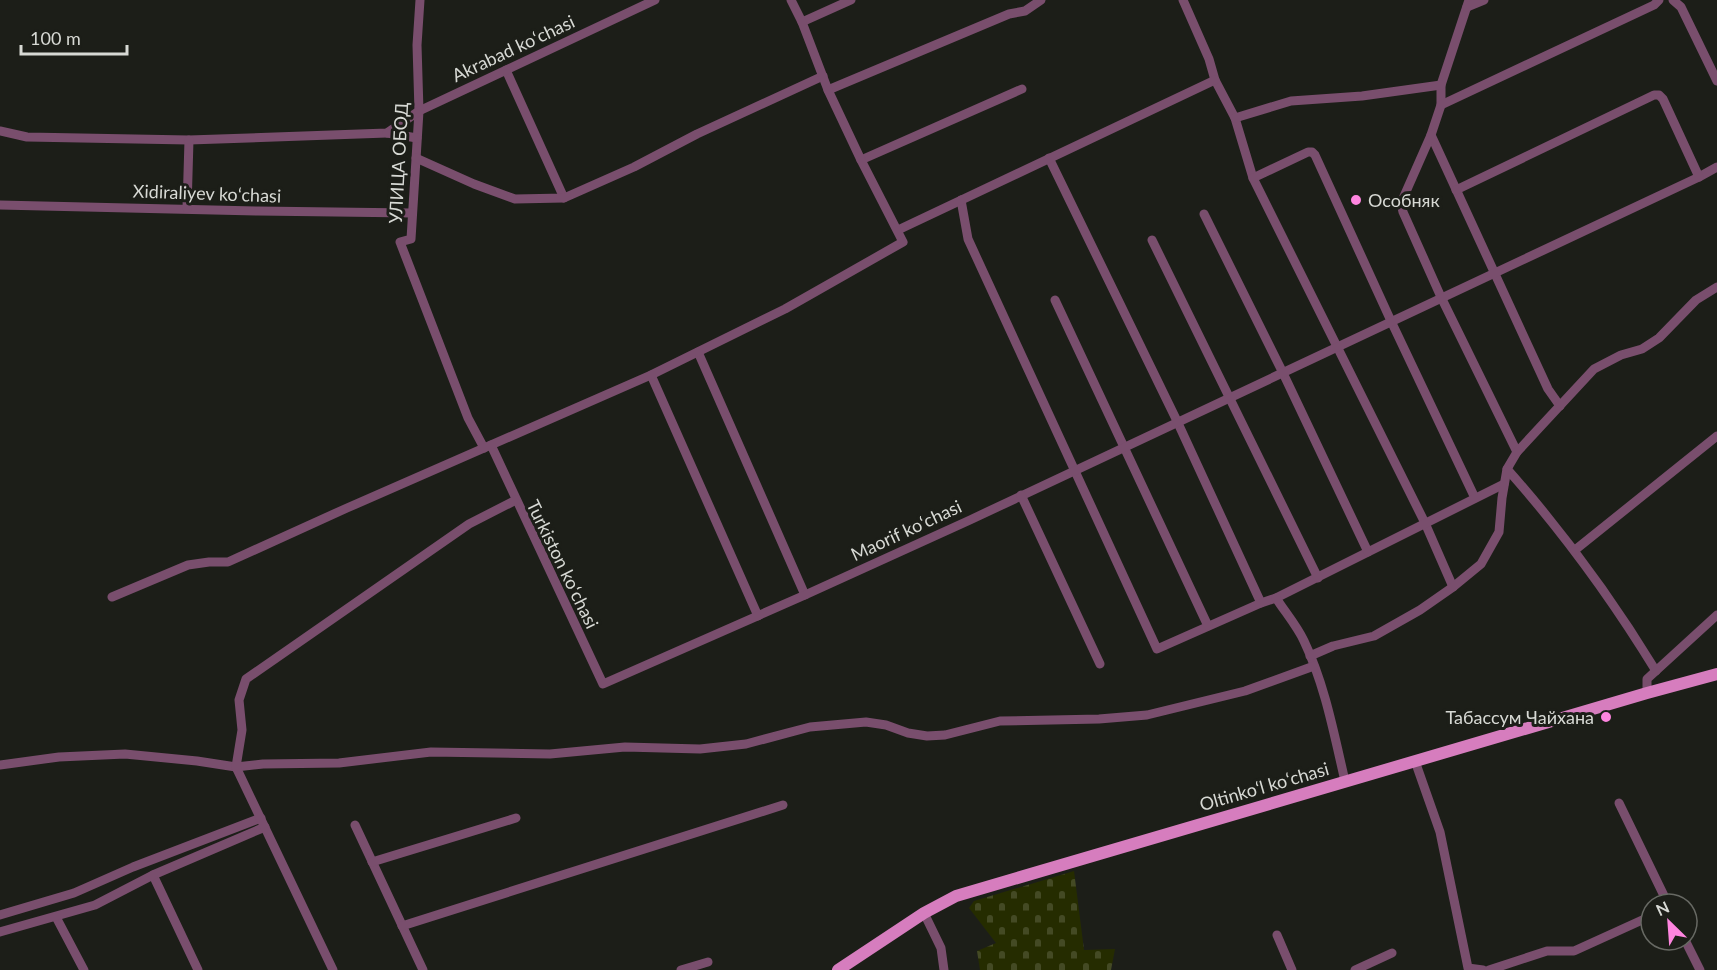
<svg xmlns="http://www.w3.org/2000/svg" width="1717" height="970" viewBox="0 0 1717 970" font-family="Lato,sans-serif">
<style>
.cemetery{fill:url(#cemetery-stones)}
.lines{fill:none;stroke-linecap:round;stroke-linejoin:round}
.minor{stroke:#794e6d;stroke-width:9}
.major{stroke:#d67dbe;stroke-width:12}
.poi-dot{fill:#fe85df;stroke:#1c1e18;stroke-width:2}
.labels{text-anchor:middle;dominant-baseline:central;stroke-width:6;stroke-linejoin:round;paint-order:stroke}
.street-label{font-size:18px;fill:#d7d9d4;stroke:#1c1e18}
.poi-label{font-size:18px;fill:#d7d9d4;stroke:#1c1e18;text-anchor:start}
</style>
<defs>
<pattern id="cemetery-stones" width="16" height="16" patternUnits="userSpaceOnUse" patternTransform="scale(1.5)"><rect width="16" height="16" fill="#252c00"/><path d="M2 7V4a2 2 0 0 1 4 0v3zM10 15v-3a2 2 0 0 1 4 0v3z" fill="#444a24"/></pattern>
</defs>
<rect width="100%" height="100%" fill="#1c1e18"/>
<polygon class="cemetery" points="1074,871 1084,950 1115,949 1111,970 980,970 977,951 996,943 969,908 974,901"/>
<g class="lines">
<g class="minor">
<polyline points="420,0 417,45 419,111 411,239 400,242 468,418 484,448"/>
<polyline points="1183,0 1209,59 1215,80 1235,118 1253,178 1425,523 1453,587"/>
<polyline points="1469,0 1441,85 1441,105 1431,135 1548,389 1560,406"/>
<polyline points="1673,0 1681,7 1717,81"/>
<polyline points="1467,7 1484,0"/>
<polyline points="802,22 851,0"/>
<polyline points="506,70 564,198"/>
<polyline points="828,90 1009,14 1025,11 1041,0"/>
<polyline points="1441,105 1654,5 1659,0"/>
<polyline points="1235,118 1291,101 1362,96 1441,85"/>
<polyline points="0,131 27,137 189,140 387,133 419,111 655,0"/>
<polyline points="387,133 417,138"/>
<polyline points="1431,135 1401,203 1403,212 1441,297 1517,452"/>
<polyline points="416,158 474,184 515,199 564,198 634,167 697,134 823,76"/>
<polyline points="1049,158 1177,421 1261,603"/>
<polyline points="861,160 1022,89"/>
<polyline points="1699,177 1717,167"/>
<polyline points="1253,178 1308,152 1312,152 1315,155 1391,321 1475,498"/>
<polyline points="961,200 968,239 1157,649 1261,603 1276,598 1504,484"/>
<polyline points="0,205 258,211 412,213"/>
<polyline points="187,208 189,140"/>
<polyline points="1204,214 1283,373 1368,552"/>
<polyline points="898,230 1215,80"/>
<polyline points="1152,240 1318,578"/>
<polyline points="1055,300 1208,626"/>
<polyline points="698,352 805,595"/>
<polyline points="651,375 758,616"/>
<polyline points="491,445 603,684 805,595 970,520 1699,177 1663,99 1659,95 1654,95 1456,190"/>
<path d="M 1507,469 C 1563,532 1612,599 1656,671"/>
<polyline points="1021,495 1100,664"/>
<polyline points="1575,550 1717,436"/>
<polyline points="112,597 188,565 209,562 228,562 347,508 651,375 785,309 903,242 861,160 828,90 802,22 791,0"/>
<path d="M 1276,598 C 1285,612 1297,626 1304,641 C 1325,685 1334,734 1345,781"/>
<polyline points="1310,656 1333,646 1374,636 1420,610 1453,587 1481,564 1499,532 1502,498 1507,469 1517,452 1594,369 1621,355 1642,349 1659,338 1696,300 1717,287"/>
<polyline points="1647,693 1647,679 1717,615"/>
<polyline points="1415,761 1440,832 1468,968 1483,970"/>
<polyline points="0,765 59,757 125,754 197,761 236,767 263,764 339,763 431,752 550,754 625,747 700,749 746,744 810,727 866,722 886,725 908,733 927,736 945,735 1000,721 1099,719 1147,715 1245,691 1314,666"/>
<polyline points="1619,803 1668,904"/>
<polyline points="355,825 423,970"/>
<polyline points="372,862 516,818"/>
<polyline points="153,875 198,970"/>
<polyline points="924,913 941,948 944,970"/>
<polyline points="0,915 74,893 133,867 261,818"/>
<polyline points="56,917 84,970"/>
<polyline points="402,926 783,805"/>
<polyline points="0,932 95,905 153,875 265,827"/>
<polyline points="1277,935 1292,970"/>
<polyline points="1685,940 1700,970"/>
<polyline points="333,970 236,767 242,730 239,700 246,679 469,524 516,500"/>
<polyline points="681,970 708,962"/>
<polyline points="1355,970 1392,953"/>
<polyline points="1489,970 1547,951 1574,951 1651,916"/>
</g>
<polyline class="major" points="838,970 924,913 956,896 1647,693 1717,674"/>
</g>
<g class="poi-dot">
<circle cx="1356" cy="200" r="6"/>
<circle cx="1606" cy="717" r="6"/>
</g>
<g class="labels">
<g class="street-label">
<text transform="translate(513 48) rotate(-25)">Akrabad koʻchasi</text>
<text transform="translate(398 163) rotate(-87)">УЛИЦА ОБОД</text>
<text transform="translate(207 193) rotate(2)">Xidiraliyev koʻchasi</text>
<text transform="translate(906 530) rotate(-25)">Maorif koʻchasi</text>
<text transform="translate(563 564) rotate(64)">Turkiston koʻchasi</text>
<text transform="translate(1264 786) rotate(-16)">Oltinkoʻl koʻchasi</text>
</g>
<g class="poi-label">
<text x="1368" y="200">Особняк</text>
<text x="1594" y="717" text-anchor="end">Табассум Чайхана</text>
</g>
</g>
<g transform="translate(1669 922) rotate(335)"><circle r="28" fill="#1c1e18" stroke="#676963" stroke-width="1.5"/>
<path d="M0-4.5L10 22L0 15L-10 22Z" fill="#fe85df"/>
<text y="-9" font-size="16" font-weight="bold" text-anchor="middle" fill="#d7d9d4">N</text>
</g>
<path d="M21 45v9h106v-9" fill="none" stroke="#d7d9d4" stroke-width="3"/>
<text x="30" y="45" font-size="18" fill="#d7d9d4" stroke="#1c1e18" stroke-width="4.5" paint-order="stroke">100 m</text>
</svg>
